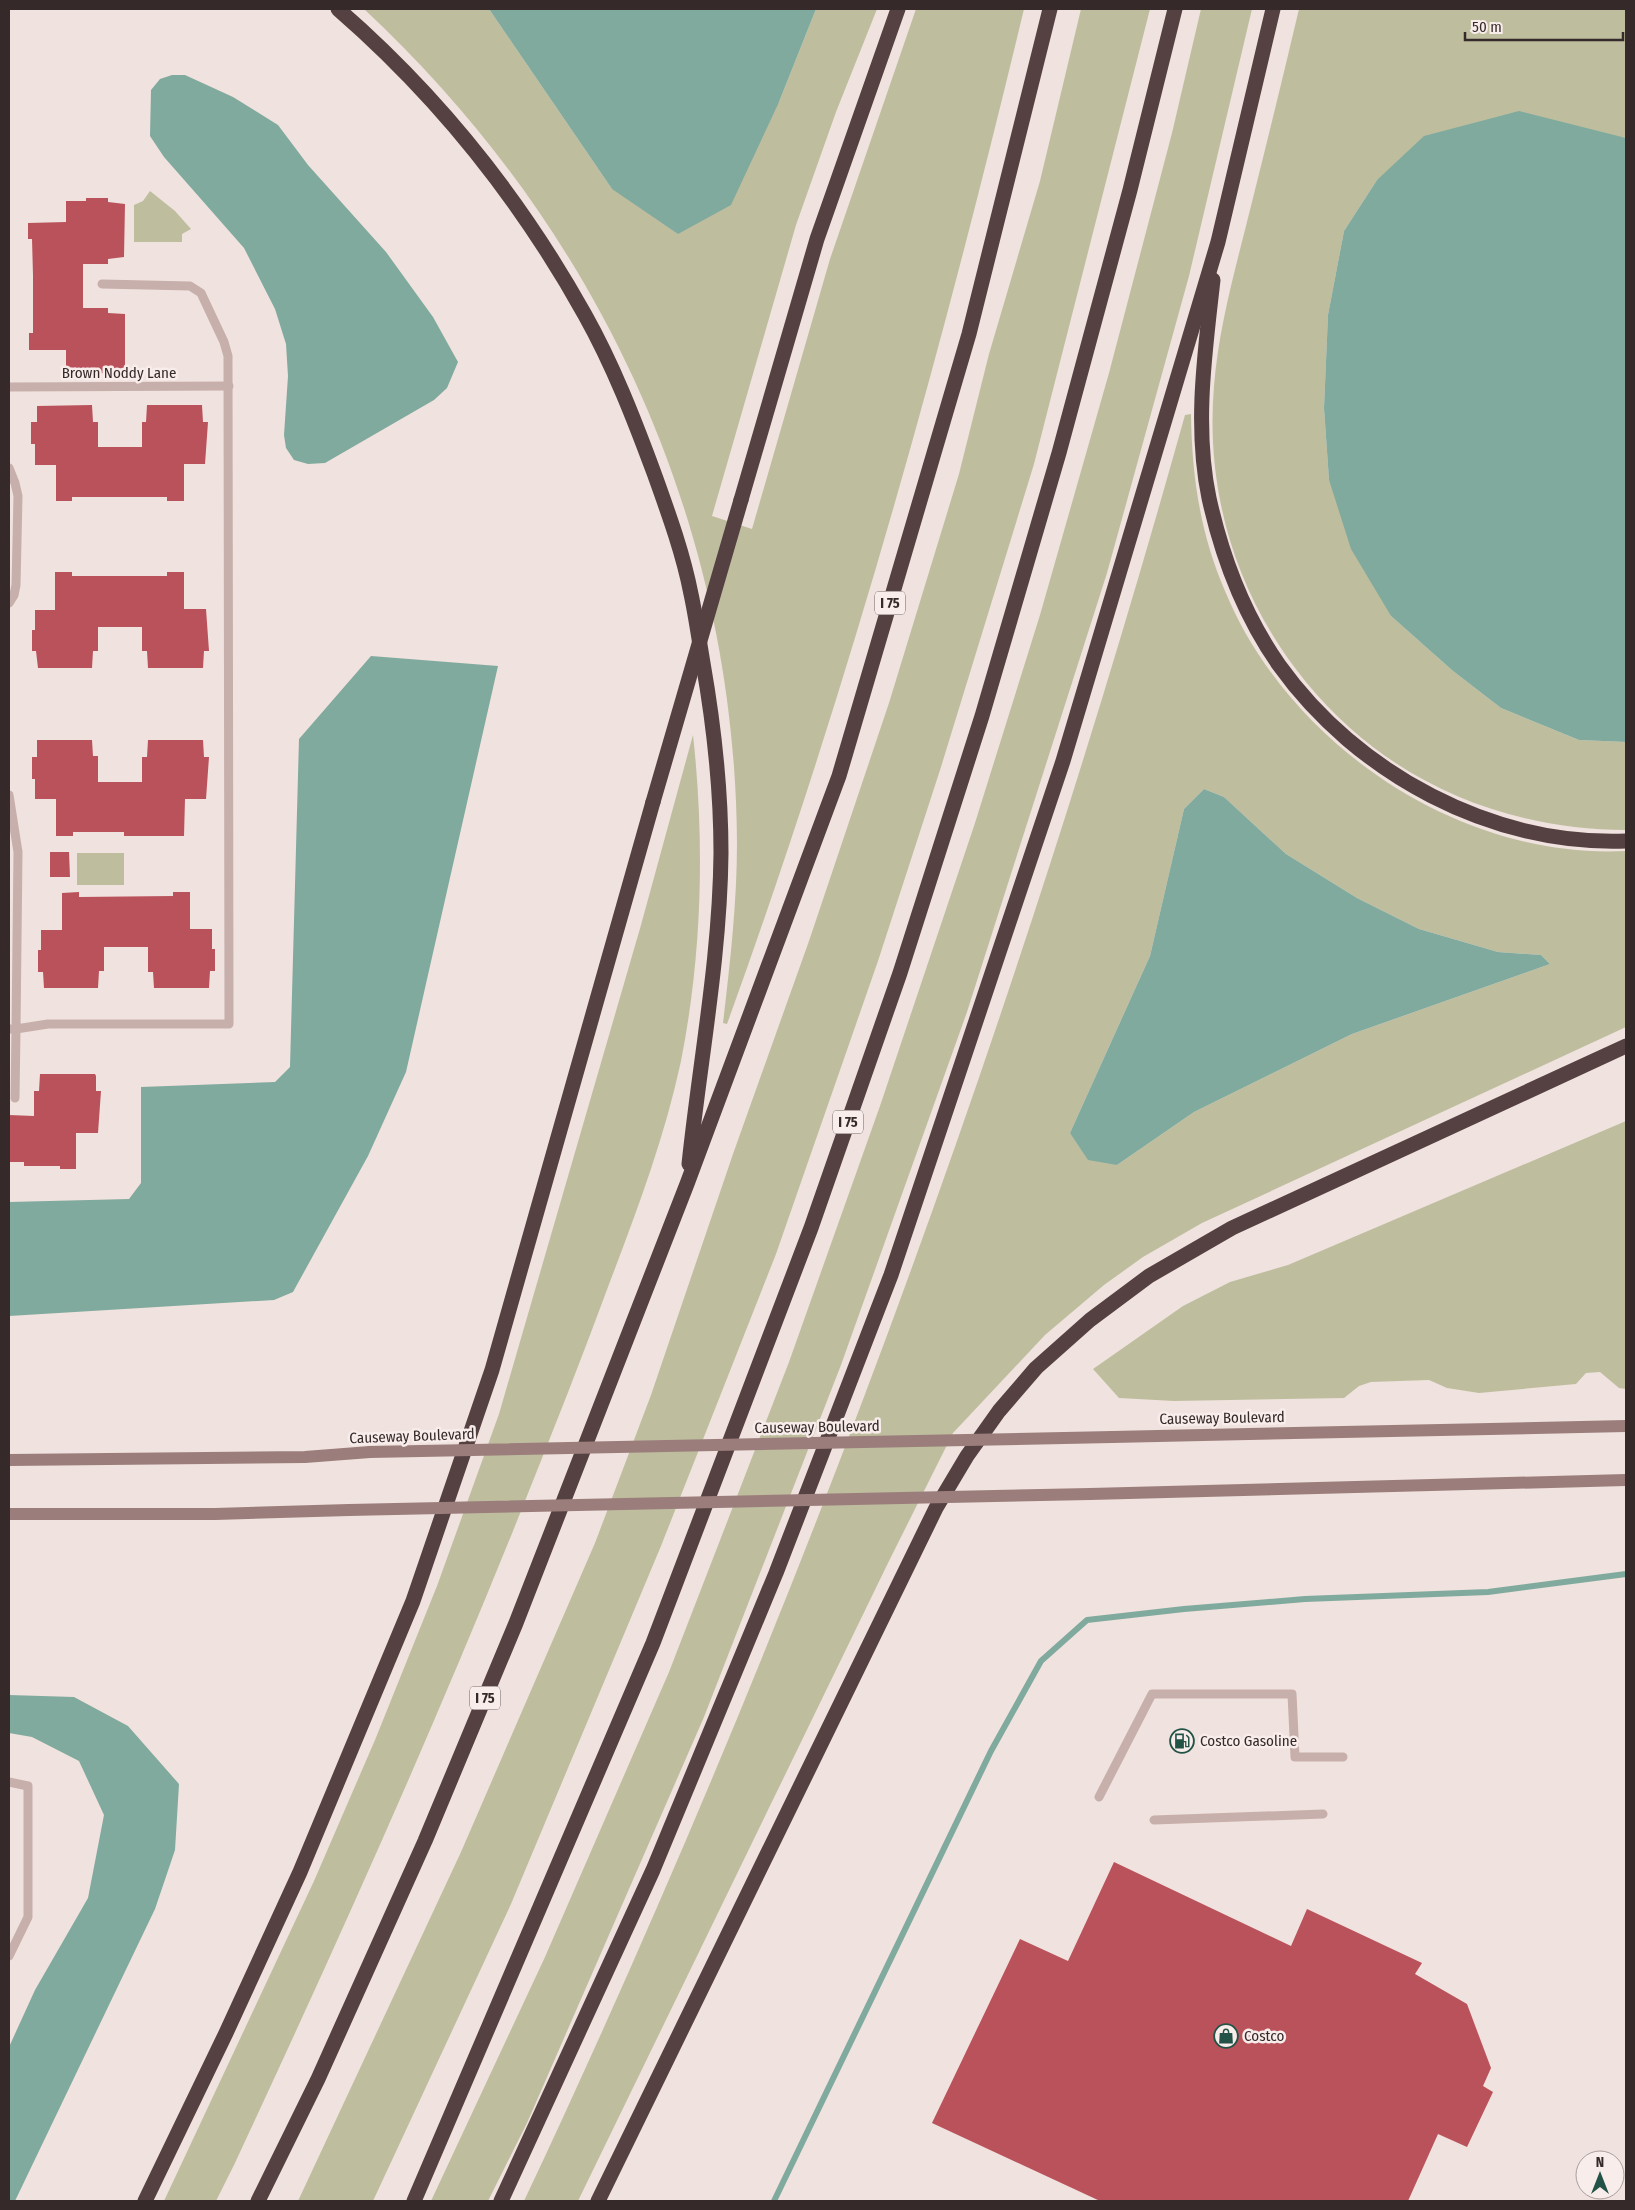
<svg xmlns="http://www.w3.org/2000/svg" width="1635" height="2210" viewBox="0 0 1635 2210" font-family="'Fira Sans Condensed',sans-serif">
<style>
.green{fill:#bebe9f;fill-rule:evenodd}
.water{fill:#80aa9e}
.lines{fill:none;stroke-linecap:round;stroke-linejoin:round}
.stream{stroke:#80aa9e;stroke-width:6}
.building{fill:#ba525b}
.lane{stroke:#c7afab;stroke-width:9}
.secondary{stroke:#9b7e7c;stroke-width:12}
.highway{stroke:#564142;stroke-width:15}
.secondary-bridge{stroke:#9b7e7c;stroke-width:12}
.highway-bridge{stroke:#564142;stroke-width:15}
.labels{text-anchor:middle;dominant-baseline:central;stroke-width:5;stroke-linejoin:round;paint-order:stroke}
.shield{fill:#f8edea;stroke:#706464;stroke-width:1}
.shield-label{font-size:14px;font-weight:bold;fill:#36292a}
.street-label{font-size:15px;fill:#36292a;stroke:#f8edea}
.poi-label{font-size:15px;fill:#36292a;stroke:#f8edea;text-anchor:start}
</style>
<rect width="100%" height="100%" fill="#f0e2de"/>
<g class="green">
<path d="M 364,9 L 489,9 L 612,189 L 779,102 L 816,9 L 877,9 L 836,112 L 796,225 L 712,516 L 752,529 L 830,259 L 916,9 L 1024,9 C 942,351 847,693 727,1024 L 723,1023 C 730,964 737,903 737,843 C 735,521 598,227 364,9 Z"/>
<polygon points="1081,9 1150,9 1034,464 941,767 878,961 776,1254 661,1546 511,1904 373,2201 298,2201 461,1852 595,1543 651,1395 733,1154 809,941 889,703 959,474 989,354 1040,181"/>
<polygon points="1201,9 1252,9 1189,276 1107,573 967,1012 841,1365 704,1717 527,2123 488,2201 431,2201 545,1957 669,1672 789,1362 880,1106 975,823 1040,615 1109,373 1172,133"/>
<path d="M 1299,9 L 1626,10 L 1626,138 L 1613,136 L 1377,180 L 1344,231 L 1328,315 L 1324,408 L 1329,480 L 1391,616 L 1453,671 L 1501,708 L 1579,740 L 1626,742 L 1626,830 C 1525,830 1426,796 1350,728 C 1253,640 1203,517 1214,386 C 1219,324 1237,263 1252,202 C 1268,138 1284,73 1299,9 Z"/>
<polygon points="150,191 175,211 191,229 182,234 182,242 134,242 134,205 143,201"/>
<path d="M 1191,414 C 1192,477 1200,533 1225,591 C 1288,744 1459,860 1626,851 L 1626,1027 L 1202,1223 L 1143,1257 L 1104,1285 L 1045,1335 L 953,1433 L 889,1561 L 578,2201 L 524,2201 C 795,1626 1014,1027 1185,415 ZM 1204,789 L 1224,797 L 1286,854 L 1357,898 L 1419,929 L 1498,952 L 1541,955 L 1550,964 L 1352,1034 L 1194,1112 L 1117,1165 L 1070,1133 L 1150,956 L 1184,809 Z"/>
<path d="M 693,735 C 705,843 702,955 681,1061 C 665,1136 638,1208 611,1279 C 583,1355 553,1431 523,1506 C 434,1729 336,1946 235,2163 L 216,2201 L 164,2201 L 314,1881 L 375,1740 L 437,1586 L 499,1414 L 641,925 Z"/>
<rect x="77" y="853" width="47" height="32"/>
<polygon points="1626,1121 1626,1389 1619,1388 1600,1372 1586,1373 1576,1384 1479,1393 1447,1388 1429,1380 1371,1382 1359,1386 1344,1398 1174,1401 1119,1398 1093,1369 1183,1306 1230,1282 1288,1265"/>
</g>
<g class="water">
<polygon points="489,9 816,9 779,102 731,205 678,234 612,189"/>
<polygon points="172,75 185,75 233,97 278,125 308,165 386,252 433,317 458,362 447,388 434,400 325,463 308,464 294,460 286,448 284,435 288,376 286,344 275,309 244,248 164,157 150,136 151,90 160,79"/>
<polygon points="1519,111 1626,138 1626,742 1579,740 1501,708 1453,671 1391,616 1351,549 1329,480 1324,408 1328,315 1344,231 1377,180 1424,136"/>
<polygon points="371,656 498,666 406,1072 368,1156 293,1292 274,1300 9,1316 9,1202 129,1199 141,1183 141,1087 275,1082 290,1067 299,739"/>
<polygon points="1204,789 1224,797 1286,854 1357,898 1419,929 1498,952 1541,955 1550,964 1352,1034 1194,1112 1117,1165 1088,1160 1070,1133 1150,956 1184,809"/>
<polygon points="9,1695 74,1697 128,1726 179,1784 175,1850 155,1909 15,2201 9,2201 9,2047 35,1990 88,1898 104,1815 79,1761 32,1737 9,1733"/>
</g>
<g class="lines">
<polyline class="stream" points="774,2201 991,1751 1041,1661 1087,1620 1184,1609 1305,1599 1488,1592 1626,1574"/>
</g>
<g class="building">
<polygon points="86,198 108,198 108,202 125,204 124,257 108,259 108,264 83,264 83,308 108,308 108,313 125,314 125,368 108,369 108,373 87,374 87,370 66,370 66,350 29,350 29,333 33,333 33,275 32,239 28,239 28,223 66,222 66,201 86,201"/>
<polygon points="92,405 93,422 98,422 98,447 142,447 142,422 146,422 147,405 202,405 203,422 208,422 205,464 184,464 184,501 167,501 167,497 72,497 72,501 56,501 56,465 35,465 35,444 31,444 31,422 37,422 37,406"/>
<polygon points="55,572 72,572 72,576 167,576 167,572 184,572 184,609 206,609 209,651 204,651 203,668 148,668 147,651 142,651 142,627 98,627 98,651 93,651 92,668 38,668 36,651 32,651 32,630 35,630 35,610 55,610"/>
<polygon points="37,740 92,740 93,756 98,756 98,782 142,782 142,757 147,757 148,740 203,740 204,757 209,757 206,799 185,799 184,836 124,836 124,832 73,832 73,836 56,836 56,799 35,799 35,779 32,779 32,757 37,757"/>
<polygon points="50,852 69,852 70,877 50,877"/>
<polygon points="79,892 79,897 173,896 173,892 190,892 190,929 212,929 212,949 215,949 215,971 210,971 209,988 154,988 153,972 148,972 148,947 104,947 104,971 99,971 98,988 44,988 43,972 38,972 38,950 41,950 41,930 62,930 62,893"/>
<polygon points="40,1074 95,1074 96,1076 96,1091 101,1091 98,1133 76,1133 76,1169 60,1169 60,1166 24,1166 24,1162 9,1162 9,1115 34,1116 34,1091 39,1091"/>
<polygon points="1114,1862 1291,1946 1307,1909 1422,1963 1415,1974 1467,2004 1491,2068 1483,2086 1493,2092 1467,2147 1438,2134 1408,2201 1100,2201 932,2123 1020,1939 1068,1961"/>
</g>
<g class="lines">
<g class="lane">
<polyline points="9,387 229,386"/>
<polyline points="9,468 15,483 18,496 16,585 14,595 9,603"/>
<polyline points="9,795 18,852 16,1029 48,1024 229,1024 228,356 224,342 201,293 190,286 102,284"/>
<polyline points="9,1029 16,1029 15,1098"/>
<polyline points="9,1782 28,1786 28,1917 9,1956"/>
<polyline points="1099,1797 1152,1694 1292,1694 1295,1757 1343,1757"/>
<polyline points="1154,1820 1323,1814"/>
</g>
<g class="secondary">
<polyline points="1112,1437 1626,1426"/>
<polyline points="9,1460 305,1457 370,1452"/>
<polyline points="1090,1494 1626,1480"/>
<polyline points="9,1514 215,1514 349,1510"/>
</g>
<g class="highway">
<path d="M 338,9 C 437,95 521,200 585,315 C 613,365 634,419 654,473 C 668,512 683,553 691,594 C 696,617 699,640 703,663 C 714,726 721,789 721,853 C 720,958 700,1060 689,1164"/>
<path d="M 1213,280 C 1205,352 1194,426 1209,498 C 1222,557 1244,615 1279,665 C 1357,774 1492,846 1626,841"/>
<polyline points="741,500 817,239 898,9"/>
<polyline points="145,2201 226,2033 300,1872 413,1601 492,1370 653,802"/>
<polyline points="258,2201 318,2079 425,1841 516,1623 687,1184 839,776 969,334 1050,9"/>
<polyline points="414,2201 653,1643 811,1228 900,973 982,716 1059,453 1130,190 1175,9"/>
<polyline points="501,2201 653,1870 776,1573 891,1275 1063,761 1218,242 1273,9"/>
<polyline points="598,2201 936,1508 967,1456 999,1411 1036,1368 1090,1320 1149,1276 1232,1228 1626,1046"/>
</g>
<g class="secondary-bridge">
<polyline points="370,1452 1112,1437"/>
<polyline points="349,1510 1090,1494"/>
</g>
<polyline class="highway-bridge" points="653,802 741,500"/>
</g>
<defs>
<g id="fuel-ring" transform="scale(1.25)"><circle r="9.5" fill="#f8edea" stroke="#235347" stroke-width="1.5"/><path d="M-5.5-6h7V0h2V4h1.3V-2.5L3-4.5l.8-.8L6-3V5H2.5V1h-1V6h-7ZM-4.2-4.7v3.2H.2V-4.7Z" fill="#235347"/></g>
<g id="shop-ring" transform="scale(1.25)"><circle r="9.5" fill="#f8edea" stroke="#235347" stroke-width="1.5"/><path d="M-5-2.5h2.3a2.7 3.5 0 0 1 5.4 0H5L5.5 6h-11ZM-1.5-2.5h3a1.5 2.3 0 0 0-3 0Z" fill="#235347"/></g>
</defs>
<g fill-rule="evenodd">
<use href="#fuel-ring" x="1182" y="1741"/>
<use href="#shop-ring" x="1226" y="2036"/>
</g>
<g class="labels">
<g class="shield">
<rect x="875" y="591.5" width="30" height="23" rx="4"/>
<rect x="833" y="1110.5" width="30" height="23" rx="4"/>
<rect x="470" y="1686.5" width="30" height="23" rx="4"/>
</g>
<g class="shield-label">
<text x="890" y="603">I 75</text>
<text x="848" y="1122">I 75</text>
<text x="485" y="1698">I 75</text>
</g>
<g class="street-label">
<text x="119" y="373">Brown Noddy Lane</text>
<text transform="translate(1222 1418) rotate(-1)">Causeway Boulevard</text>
<text transform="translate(817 1427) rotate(-1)">Causeway Boulevard</text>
<text transform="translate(412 1436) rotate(-2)">Causeway Boulevard</text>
</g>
<g class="poi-label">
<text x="1200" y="1741">Costco Gasoline</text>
<text x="1244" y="2036">Costco</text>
</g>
</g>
<rect width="1635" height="2210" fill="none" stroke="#36292a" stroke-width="20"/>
<g transform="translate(1600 2175)"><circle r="24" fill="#f8edea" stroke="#aa9f9d"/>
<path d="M0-4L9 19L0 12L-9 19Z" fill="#235347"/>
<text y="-8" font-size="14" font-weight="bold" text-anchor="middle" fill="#36292a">N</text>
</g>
<path d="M1465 32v8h158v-8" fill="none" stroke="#36292a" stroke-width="2.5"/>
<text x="1472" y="32" font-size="15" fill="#36292a" stroke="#f8edea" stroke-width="4" paint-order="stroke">50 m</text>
</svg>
